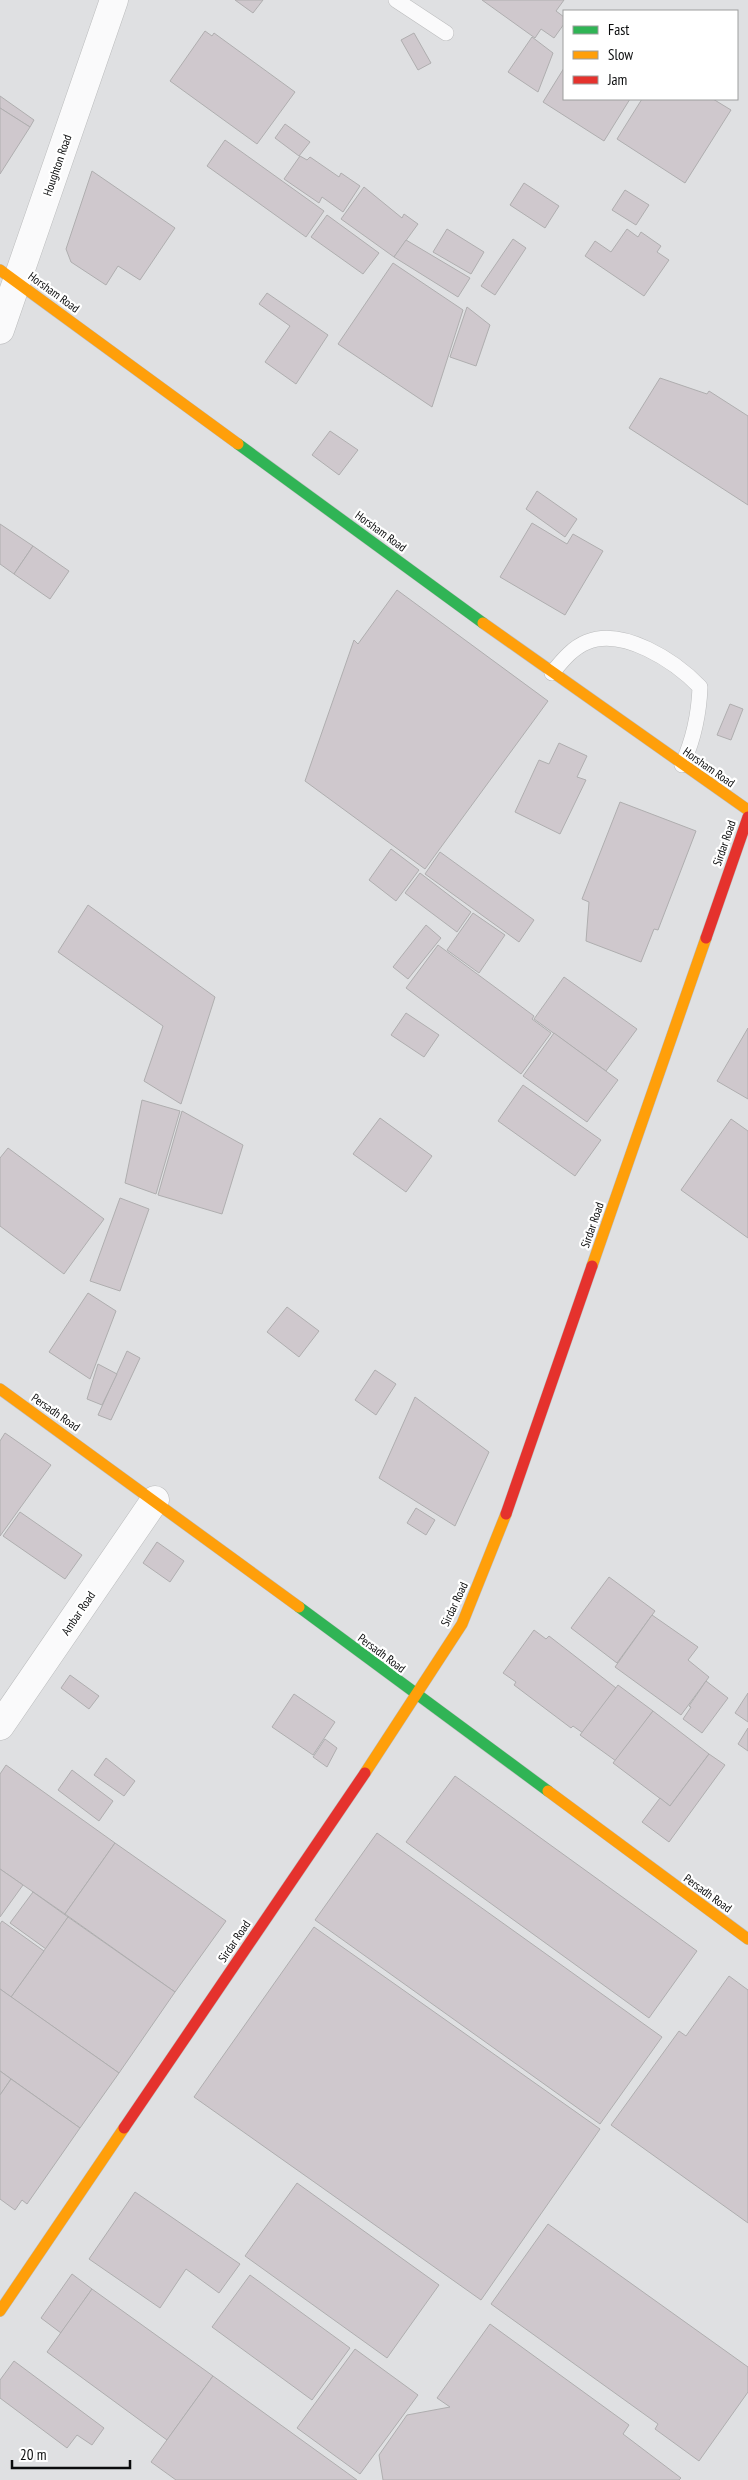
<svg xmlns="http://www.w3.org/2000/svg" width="748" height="2480" viewBox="0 0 748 2480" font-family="'PT Sans Narrow',sans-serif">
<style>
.building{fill:#cfc8cd;stroke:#afaeaf}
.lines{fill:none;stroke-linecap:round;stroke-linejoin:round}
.lane-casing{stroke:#bbbcbd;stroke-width:16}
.street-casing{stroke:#bbbcbd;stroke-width:29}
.fast-casing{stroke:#bbbcbd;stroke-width:12}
.slow-casing{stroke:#bbbcbd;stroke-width:12}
.jam-casing{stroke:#bbbcbd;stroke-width:12}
.lane{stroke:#fafafb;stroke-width:15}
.street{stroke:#fafafb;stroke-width:28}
.fast{stroke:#30b455;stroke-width:11}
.slow{stroke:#ff9f0a;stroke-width:11}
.jam{stroke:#e5322d;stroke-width:11}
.labels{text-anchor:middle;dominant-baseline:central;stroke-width:4.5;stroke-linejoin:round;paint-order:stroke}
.street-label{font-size:12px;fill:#0b0c0d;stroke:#fff}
</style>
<rect width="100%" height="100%" fill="#dfe0e2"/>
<g class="building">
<polygon points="235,0 263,0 253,13"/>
<polygon points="482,0 564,0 556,11 564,17 564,24 554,38 541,29 535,38"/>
<polygon points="205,31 212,36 214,33 295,92 257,144 170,81"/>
<polygon points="414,33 431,63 418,70 401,40"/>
<polygon points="532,37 553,53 538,92 508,72"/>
<polygon points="564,68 564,99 630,99 604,141 543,102"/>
<polygon points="0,96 34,120 30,127 0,108"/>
<polygon points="642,99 713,99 731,110 685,183 617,139"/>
<polygon points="0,108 30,127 0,174"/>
<polygon points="285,124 310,142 299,156 275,138"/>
<polygon points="225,140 324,211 306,237 207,166"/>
<polygon points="300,156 307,160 310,157 339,177 341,173 360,186 343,212 322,197 319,203 284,179"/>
<polygon points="92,171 175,228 140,280 118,266 106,285 71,262 66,249"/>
<polygon points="524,183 559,206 545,228 510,205"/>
<polygon points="364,187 402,218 404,214 418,224 394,257 341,219"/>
<polygon points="625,190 649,205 636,225 612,210"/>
<polygon points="327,215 379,253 363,274 311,237"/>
<polygon points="447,229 484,252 471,274 433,252"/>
<polygon points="627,229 638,237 641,232 661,246 657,252 669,260 644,296 585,256 595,241 611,252"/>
<polygon points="513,239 526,248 495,295 481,286"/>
<polygon points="406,240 470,278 458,297 394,257"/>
<polygon points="393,263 463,310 432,407 338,344"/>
<polygon points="267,293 328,335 296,384 265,362 290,326 259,304"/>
<polygon points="467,307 490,325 476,366 450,357"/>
<polygon points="660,378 707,394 709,391 748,416 748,505 629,428"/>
<polygon points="330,431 358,450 339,475 312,455"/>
<polygon points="537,491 577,519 565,537 526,509"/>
<polygon points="532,523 567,544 573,534 603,551 565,615 500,577"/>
<polygon points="0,524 33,546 14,574 0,564"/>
<polygon points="33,546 69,571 50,599 14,574"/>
<polygon points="397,590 548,701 425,869 305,781 354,640 358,644"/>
<polygon points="730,704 743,709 731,740 717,735"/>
<polygon points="559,743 587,756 577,777 586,780 560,834 515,812 539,760 549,764"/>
<polygon points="620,802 696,831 658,930 654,929 641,962 586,941 589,902 582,899"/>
<polygon points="391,849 419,870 396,901 369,880"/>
<polygon points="440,852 534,920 519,942 425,874"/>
<polygon points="420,873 471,912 457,932 405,893"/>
<polygon points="88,905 215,997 181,1104 144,1081 163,1026 58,952"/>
<polygon points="473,913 505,935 479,973 447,950"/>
<polygon points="426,925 441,938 408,979 393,967"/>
<polygon points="438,945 534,1016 532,1019 551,1033 521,1074 406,988"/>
<polygon points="564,977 637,1029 606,1071 534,1019"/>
<polygon points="406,1013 439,1035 424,1057 391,1035"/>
<polygon points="748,1028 748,1099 717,1081"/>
<polygon points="554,1033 618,1080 587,1122 523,1076"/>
<polygon points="523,1085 601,1140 575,1176 498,1121"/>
<polygon points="142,1100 180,1111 156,1194 125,1183"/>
<polygon points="182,1111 243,1145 222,1214 158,1195"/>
<polygon points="380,1118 432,1156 406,1192 353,1154"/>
<polygon points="731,1119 748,1131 748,1238 681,1190"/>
<polygon points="8,1148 104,1219 64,1274 0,1226 0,1158"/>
<polygon points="120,1198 149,1209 120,1291 90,1281"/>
<polygon points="88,1293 116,1311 90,1379 49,1352"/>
<polygon points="287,1307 319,1331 299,1357 267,1332"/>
<polygon points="127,1351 140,1358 111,1420 98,1415"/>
<polygon points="98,1364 117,1374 102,1405 87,1399"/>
<polygon points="375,1370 396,1384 376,1415 355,1400"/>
<polygon points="415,1397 489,1452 455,1526 379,1478"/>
<polygon points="5,1433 51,1465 0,1536 0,1441"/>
<polygon points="416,1508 435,1520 426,1535 407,1523"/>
<polygon points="20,1512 82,1555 65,1579 3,1536"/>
<polygon points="157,1542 184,1561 170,1582 143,1563"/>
<polygon points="609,1577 655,1611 617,1663 571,1628"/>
<polygon points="652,1615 698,1647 688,1660 709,1677 681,1715 615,1667"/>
<polygon points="534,1630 546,1639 549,1636 616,1688 583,1733 573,1726 571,1728 514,1685 516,1682 503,1673"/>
<polygon points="70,1675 99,1696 89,1709 61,1688"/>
<polygon points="706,1681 728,1698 702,1733 683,1719 691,1707 689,1706"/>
<polygon points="618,1685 653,1711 616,1761 580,1735"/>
<polygon points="748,1693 748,1722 735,1713"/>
<polygon points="294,1694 335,1722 313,1755 272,1727"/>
<polygon points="653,1711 709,1754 670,1806 613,1763"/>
<polygon points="748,1728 748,1751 738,1744"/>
<polygon points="325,1739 337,1748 327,1767 313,1757"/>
<polygon points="709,1754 725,1765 669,1842 642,1822 660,1798 670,1806"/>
<polygon points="106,1758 135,1781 124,1796 94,1775"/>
<polygon points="6,1765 115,1843 65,1914 0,1869 0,1774"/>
<polygon points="72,1770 113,1801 99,1821 58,1790"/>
<polygon points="455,1776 697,1951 649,2018 406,1842"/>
<polygon points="377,1833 662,2037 600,2124 315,1920"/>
<polygon points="115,1843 226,1921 175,1992 65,1914"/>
<polygon points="0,1869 23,1885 0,1917"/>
<polygon points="33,1892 68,1917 46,1949 10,1923"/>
<polygon points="68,1917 175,1992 119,2073 11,1997"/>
<polygon points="2,1921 44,1951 11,1997 0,1989 0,1924"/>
<polygon points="314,1927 600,2129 481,2300 194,2097"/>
<polygon points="729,1976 748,1990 748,2223 611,2125 679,2031 686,2036"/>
<polygon points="0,1989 119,2073 80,2128 0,2071"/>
<polygon points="0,2071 11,2079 0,2095"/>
<polygon points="11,2079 80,2128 27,2204 22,2200 15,2210 0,2199 0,2095"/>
<polygon points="297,2183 439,2285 387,2358 245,2256"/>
<polygon points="135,2192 240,2264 219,2293 186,2269 160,2308 89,2259"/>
<polygon points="548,2224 748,2367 748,2392 699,2461 655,2429 658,2424 491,2304"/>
<polygon points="72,2274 92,2289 61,2333 41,2318"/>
<polygon points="250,2275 350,2348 312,2400 212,2327"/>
<polygon points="92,2289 213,2376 167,2440 47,2352"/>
<polygon points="490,2324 629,2425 623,2434 681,2478 679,2480 383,2480 379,2455 407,2415 450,2407 437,2398"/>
<polygon points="355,2349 418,2395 360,2474 297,2428"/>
<polygon points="14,2361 104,2428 92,2445 77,2435 67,2448 0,2398 0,2380"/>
<polygon points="213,2376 357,2480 176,2480 151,2462"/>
</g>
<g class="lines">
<g class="lane-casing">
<g id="lane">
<polyline points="396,0 446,33"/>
<path d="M 552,673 C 562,661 572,648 587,642 C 623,627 675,661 700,687 C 699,714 694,739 682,765"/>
</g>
</g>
<g class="street-casing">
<g id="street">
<polyline points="0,330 114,0"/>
<polyline points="0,1726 155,1500"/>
</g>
</g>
<g class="fast-casing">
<g id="fast">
<polyline points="238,444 483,623"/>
<polyline points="299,1607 548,1791"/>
</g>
</g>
<g class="slow-casing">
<g id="slow">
<polyline points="0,270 238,444"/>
<polyline points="483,623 748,810"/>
<polyline points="592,1266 706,938"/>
<polyline points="0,1389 299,1607"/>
<polyline points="365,1773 462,1624 506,1514"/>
<polyline points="548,1791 748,1939"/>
<polyline points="0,2311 124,2128"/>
</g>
</g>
<g class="jam-casing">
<g id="jam">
<polyline points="706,938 748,817"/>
<polyline points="506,1514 592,1266"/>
<polyline points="124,2128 365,1773"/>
</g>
</g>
<use href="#lane" class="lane"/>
<use href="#street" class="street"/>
<use href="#fast" class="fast"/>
<use href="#slow" class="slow"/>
<use href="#jam" class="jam"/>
</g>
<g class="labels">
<g class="street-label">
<text transform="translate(57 165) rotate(-71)">Houghton Road</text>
<text transform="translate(54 292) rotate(36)">Horsham Road</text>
<text transform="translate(381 531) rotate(36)">Horsham Road</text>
<text transform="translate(709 767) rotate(35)">Horsham Road</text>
<text transform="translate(724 843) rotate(-71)">Sirdar Road</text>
<text transform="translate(592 1225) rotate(-71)">Sirdar Road</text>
<text transform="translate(56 1412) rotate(35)">Persadh Road</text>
<text transform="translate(454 1604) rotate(-65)">Sirdar Road</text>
<text transform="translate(78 1613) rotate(-56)">Ambar Road</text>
<text transform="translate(382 1653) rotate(37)">Persadh Road</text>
<text transform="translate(708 1893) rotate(36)">Persadh Road</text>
<text transform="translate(234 1941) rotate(-56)">Sirdar Road</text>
</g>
</g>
<rect x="563" y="10" width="175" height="90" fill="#ffffff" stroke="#9d9e9e"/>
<rect x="573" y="26" width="25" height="8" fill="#30b455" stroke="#9d9e9e"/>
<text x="608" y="35" font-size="15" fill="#0b0c0d">Fast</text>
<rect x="573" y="51" width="25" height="8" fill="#ff9f0a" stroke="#9d9e9e"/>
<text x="608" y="60" font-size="15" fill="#0b0c0d">Slow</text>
<rect x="573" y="76" width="25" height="8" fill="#e5322d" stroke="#9d9e9e"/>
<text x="608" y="85" font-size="15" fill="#0b0c0d">Jam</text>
<path d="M12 2460v8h118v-8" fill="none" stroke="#0b0c0d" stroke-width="2.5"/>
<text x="20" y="2460" font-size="15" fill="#0b0c0d" stroke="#ffffff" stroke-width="4" paint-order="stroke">20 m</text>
</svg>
